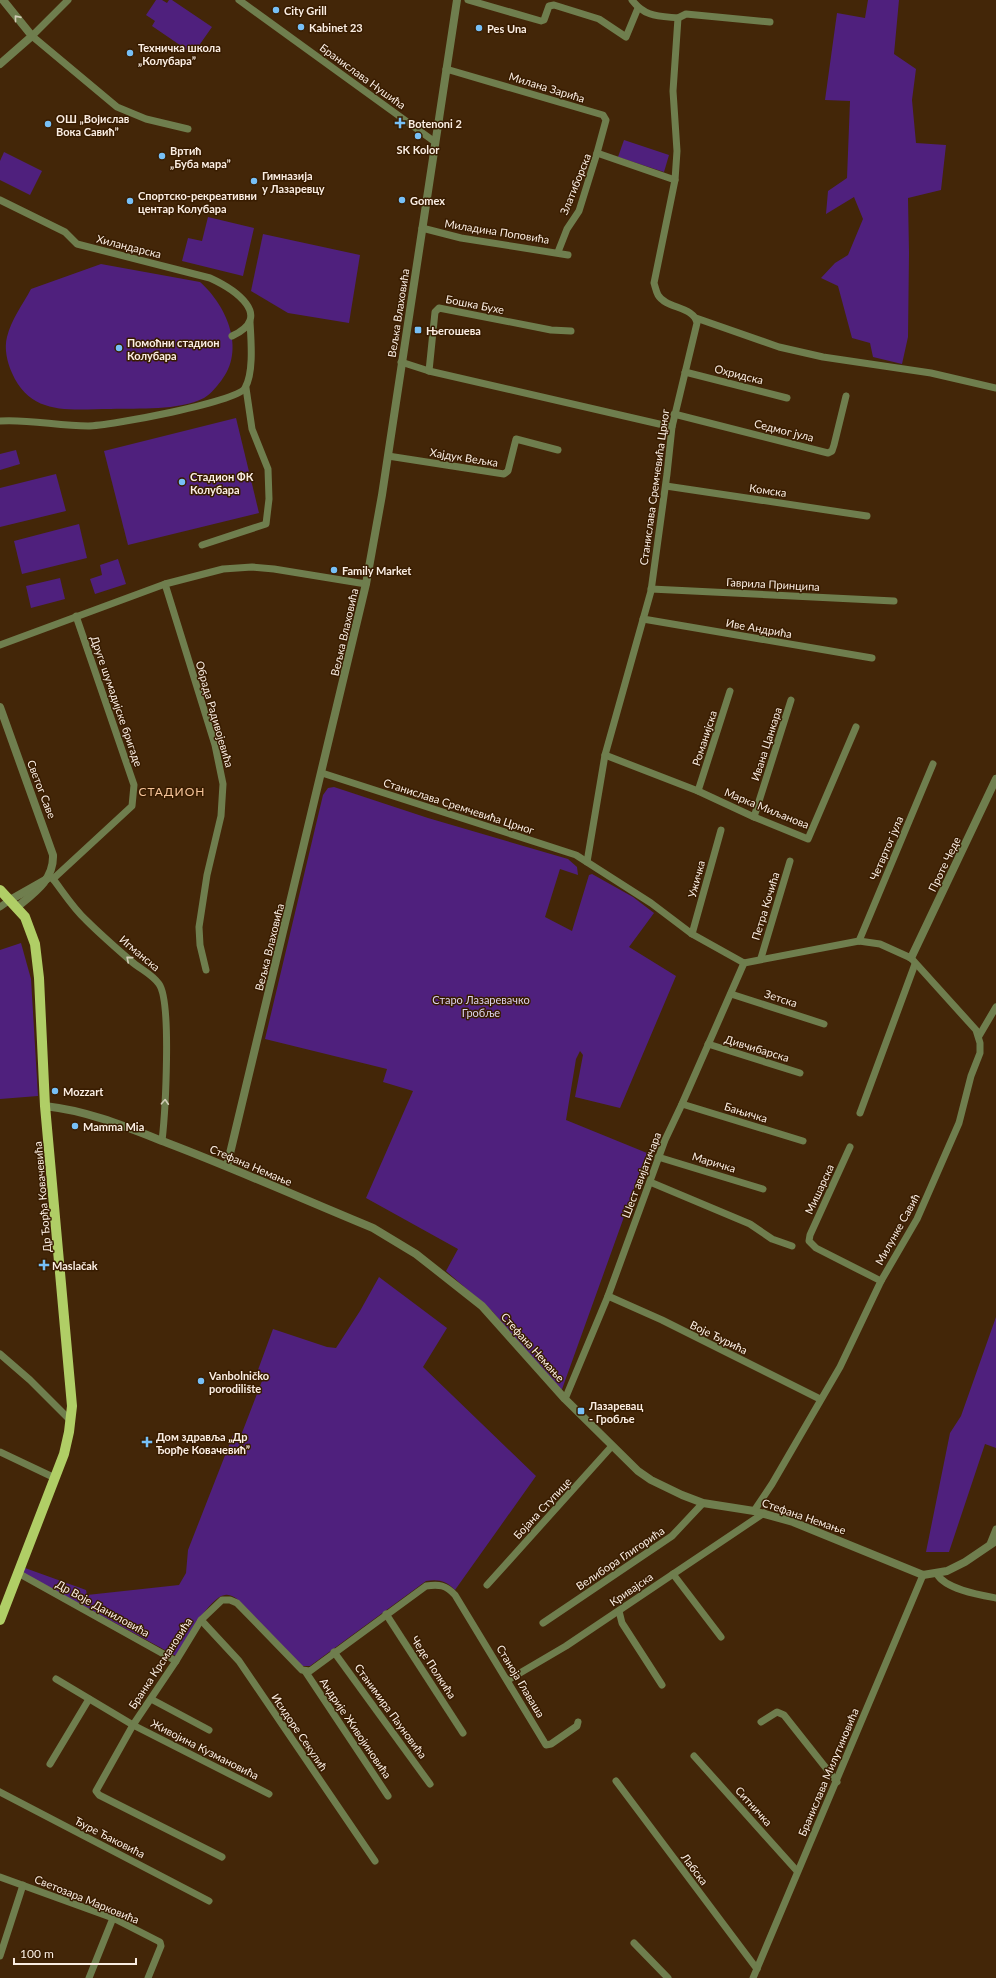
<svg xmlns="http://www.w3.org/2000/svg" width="996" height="1978" viewBox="0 0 996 1978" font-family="Lato,sans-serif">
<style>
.green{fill:#4f207d}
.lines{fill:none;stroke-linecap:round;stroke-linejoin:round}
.minor{stroke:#6f7e4e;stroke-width:7}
.tertiary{stroke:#6f7e4e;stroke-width:8}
.primary{stroke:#b0ce66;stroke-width:10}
.oneway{stroke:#d1ccb6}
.poi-dot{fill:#77c0f7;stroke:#381c00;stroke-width:1.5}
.labels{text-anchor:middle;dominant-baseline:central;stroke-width:3;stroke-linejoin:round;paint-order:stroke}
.poi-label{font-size:11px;font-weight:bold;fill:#fbeee3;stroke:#381c00;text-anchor:start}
.street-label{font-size:11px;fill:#fbeee3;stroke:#381c00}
.park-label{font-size:11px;fill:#ddd3ee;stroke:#381c00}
.neighbourhood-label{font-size:12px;letter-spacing:1px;fill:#f6c499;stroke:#381c00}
</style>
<rect width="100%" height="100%" fill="#432608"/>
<g class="green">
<polygon points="156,0 162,0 167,3 169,0 172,0 212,27 193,54 152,26 155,21 146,15"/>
<polygon points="868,0 899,0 894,54 916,69 912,100 916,143 946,145 941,190 908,198 909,253 908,337 902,364 873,357 870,343 852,338 838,286 821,278 835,263 848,255 863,219 854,197 826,214 828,191 847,178 850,101 825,100 837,13 865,18"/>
<polygon points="624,140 669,155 664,172 618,157"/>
<polygon points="4,152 42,171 30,195 0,180 0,161"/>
<polygon points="208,217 254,228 243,276 182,261 188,238 202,241"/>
<polygon points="263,234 360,255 349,323 288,313 251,291"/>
<path d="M 101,264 L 200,282 C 227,306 246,350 221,381 C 216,387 211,394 204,398 C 178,411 139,408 111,409 C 72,409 31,417 12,373 C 7,362 4,348 7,337 C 11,320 23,304 31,289 Z"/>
<polygon points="236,418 259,513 128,545 104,451"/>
<polygon points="16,450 20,464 0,470 0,454"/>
<polygon points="56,474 66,511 0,527 0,488"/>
<polygon points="79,524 87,558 22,574 14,541"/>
<polygon points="118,559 126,584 95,594 90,579 102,575 100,565"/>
<polygon points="60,578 65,599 31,608 26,586"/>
<polygon points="334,787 428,818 568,859 577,867 578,875 560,869 545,917 572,931 589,875 592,874 633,897 654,913 629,947 676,976 620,1108 575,1097 583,1055 580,1051 576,1059 566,1120 647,1153 561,1392 492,1311 446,1271 458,1249 366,1198 413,1091 383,1082 387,1069 265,1039 323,795 328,788"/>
<polygon points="21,943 31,979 38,1096 0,1099 0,950"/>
<path d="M 379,1277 L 447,1328 L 423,1367 L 536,1476 L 455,1590 C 446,1581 439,1579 426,1581 L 310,1666 L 302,1666 L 237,1599 C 234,1597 230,1594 225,1595 C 209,1597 185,1642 176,1656 L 23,1573 L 25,1568 L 86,1590 L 87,1595 L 179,1585 L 186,1573 L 188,1550 L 233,1435 L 240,1438 L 262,1381 L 255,1378 L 273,1329 L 327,1347 L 336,1348 L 360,1311 Z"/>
<polygon points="996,1317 996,1448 985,1444 949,1552 926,1552 950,1433 961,1416"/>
</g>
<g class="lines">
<g class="minor">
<polyline points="68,0 32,36 117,107 146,119 188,129"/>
<polyline points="239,0 435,142"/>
<polyline points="468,0 541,21 544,20 549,6 554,5 599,19 626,37 638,8"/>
<polyline points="678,18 686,14 770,22"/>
<polyline points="446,69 603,115 606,120 597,153"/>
<path d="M 0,200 L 65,232 L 77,244 L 210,278 C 234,289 275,316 232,336"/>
<polyline points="422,228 461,238 568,255"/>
<polyline points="558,252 567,229 579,211 597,153 675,180"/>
<polyline points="696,318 779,347 823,357 931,373 996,388"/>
<polyline points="401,362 429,371 672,427"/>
<polyline points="429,371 435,312 439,308 551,330 571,331"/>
<polyline points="685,372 787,398"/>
<polyline points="674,414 828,453 832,451 834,445 846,396"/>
<path d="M 0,421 C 29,419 58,426 88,426 C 108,426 238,402 245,388 C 254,373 251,340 250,322"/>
<polyline points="388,456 504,474 508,471 516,439 558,450"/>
<polyline points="666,486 867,516"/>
<polyline points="202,545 266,524 269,499 268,469 252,429 246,388"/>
<polyline points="165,584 215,745 223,784 221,816 207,875 199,927 200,945 206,970"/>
<polyline points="651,589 894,601"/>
<polyline points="643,619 872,658"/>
<polyline points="0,645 165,584 223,569 252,567 274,569 366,584"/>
<polyline points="605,755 698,791 754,817 808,839 856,727"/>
<polyline points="322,773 576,855 651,903 692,934 744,963 859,941 880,944 911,958 976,1030 980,1043 980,1053 971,1076 959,1123 917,1219 881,1281 840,1367 772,1484 754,1511"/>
<polyline points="698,791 730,691"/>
<polyline points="754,817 791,700"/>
<path d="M 587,862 L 605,755 L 651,591 L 667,474 L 672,427 L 697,323 C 694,306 666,309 658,295 C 656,291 655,286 654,283 L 675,180 L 677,151 L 673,91 L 678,18 C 658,16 645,17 632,0"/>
<path d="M 50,875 C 62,890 72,907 86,920 C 100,934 116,948 131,961 C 140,969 152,974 159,984 C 172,1002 165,1115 162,1141"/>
<polyline points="53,879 132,806 134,785 76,616"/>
<polyline points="0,907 10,900"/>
<polyline points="692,934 721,830"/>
<polyline points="859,941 933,764"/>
<polyline points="761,958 790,861"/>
<polyline points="731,994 824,1024"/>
<polyline points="979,1036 996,1007"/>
<polyline points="708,1044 800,1073"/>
<polyline points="682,1104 803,1141"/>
<polyline points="860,1113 915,964"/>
<polyline points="850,1147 810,1235 809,1241 816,1248 881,1281"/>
<polyline points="658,1157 763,1189"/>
<polyline points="650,1182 750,1224 772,1239 792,1246"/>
<polyline points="608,1296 662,1320 820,1399"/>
<polyline points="0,1354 30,1380 71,1421"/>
<polyline points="565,1399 608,1296 665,1140 682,1104 744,963"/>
<polyline points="0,1452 55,1478"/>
<polyline points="990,1544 996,1529"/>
<polyline points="18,1573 176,1661"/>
<polyline points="673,1574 721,1637"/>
<path d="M 937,1574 C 945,1589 980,1595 996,1598"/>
<polyline points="487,1585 612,1446"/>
<polyline points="619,1611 622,1623 662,1685"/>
<polyline points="386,1614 463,1733"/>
<polyline points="201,1620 239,1661 375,1861"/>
<polyline points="543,1623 672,1536 703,1503"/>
<polyline points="334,1652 430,1784"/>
<polyline points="305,1671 388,1796"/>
<polyline points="56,1679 133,1725 269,1794"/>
<polyline points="508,1680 566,1646 764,1513"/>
<polyline points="151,1699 209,1730"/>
<polyline points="761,1722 777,1712 784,1715 837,1782"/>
<polyline points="694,1756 797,1871"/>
<polyline points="50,1764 89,1699"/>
<polyline points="616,1781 757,1969"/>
<polyline points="0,1792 209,1901"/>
<path d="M 222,1857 L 99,1795 L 96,1791 L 133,1725 L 176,1661 L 201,1620 L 222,1600 L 230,1600 L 237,1603 L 302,1670 L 310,1671 L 426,1586 C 439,1584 446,1585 455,1595 L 546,1745 L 551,1744 L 577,1726 L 578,1722"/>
<polyline points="0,1877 113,1918 160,1942 161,1946 148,1978"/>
<polyline points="634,1943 668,1978"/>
<polyline points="0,1956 23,1885"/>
<polyline points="89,1978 113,1918"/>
<polyline points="753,1978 923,1575"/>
</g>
<g class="tertiary">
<polyline points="0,64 32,36 3,0"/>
<path d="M 0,707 L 53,855 C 54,880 34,893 17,907"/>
<polyline points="10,900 47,879"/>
<polyline points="911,958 996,779"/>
<path d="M 45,1106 C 90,1111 129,1128 170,1144 C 238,1170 305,1200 373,1228 L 416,1254 L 482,1306 L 565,1399 L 638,1471 L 651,1480 L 682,1495 L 703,1503 L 754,1511 L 793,1522 L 923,1575 L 947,1571 L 965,1562 L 996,1541"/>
<polyline points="227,1166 366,584 382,495 457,0"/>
</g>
<polyline class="primary" points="0,890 25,917 35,944 39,978 45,1106 72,1406 69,1432 64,1454 0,1620"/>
</g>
<defs><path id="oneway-chevron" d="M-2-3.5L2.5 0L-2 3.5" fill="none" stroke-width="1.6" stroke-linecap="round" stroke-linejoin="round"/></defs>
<g class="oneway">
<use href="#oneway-chevron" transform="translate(17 18) rotate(-129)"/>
<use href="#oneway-chevron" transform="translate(129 959) rotate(-139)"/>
<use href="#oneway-chevron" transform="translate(165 1102) rotate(-87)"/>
</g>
<g class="poi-dot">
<circle cx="276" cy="10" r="4"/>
<circle cx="301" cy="27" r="4"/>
<circle cx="479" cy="28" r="4"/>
<circle cx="130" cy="53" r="4"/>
<path d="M398 117h4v4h4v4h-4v4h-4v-4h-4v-4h4z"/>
<circle cx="48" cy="124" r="4"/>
<circle cx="418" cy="136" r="4"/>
<circle cx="162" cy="156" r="4"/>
<circle cx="254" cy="181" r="4"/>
<circle cx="402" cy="200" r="4"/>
<circle cx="130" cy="201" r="4"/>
<rect x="414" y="326" width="8" height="8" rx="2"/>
<circle cx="119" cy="348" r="4"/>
<circle cx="182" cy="482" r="4"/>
<circle cx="334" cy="570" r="4"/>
<circle cx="55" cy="1091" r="4"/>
<circle cx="75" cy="1126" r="4"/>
<path d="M42 1259h4v4h4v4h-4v4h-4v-4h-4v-4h4z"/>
<circle cx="201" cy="1381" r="4"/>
<rect x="577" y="1407" width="8" height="8" rx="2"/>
<path d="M145 1436h4v4h4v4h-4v4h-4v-4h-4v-4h4z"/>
</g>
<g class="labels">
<g class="poi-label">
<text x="284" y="10">City Grill</text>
<text x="309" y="27">Kabinet 23</text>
<text x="487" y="28">Pes Una</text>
<text x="138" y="47">Техничка школа<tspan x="138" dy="13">„Колубара”</tspan></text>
<text x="56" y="118">ОШ „Војислав<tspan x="56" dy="13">Вока Савић”</tspan></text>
<text x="408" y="123">Botenoni 2</text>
<text x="418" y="149" text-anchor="middle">SK Kolor</text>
<text x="170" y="150">Вртић<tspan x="170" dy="13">„Буба мара”</tspan></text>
<text x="262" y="175">Гимназија<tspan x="262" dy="13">у Лазаревцу</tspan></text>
<text x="138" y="195">Спортско-рекреативни<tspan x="138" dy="13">центар Колубара</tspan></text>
<text x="410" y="200">Gomex</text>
<text x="426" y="330">Његошева</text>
<text x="127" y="342">Помоћни стадион<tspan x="127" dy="13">Колубара</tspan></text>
<text x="190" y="476">Стадион ФК<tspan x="190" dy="13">Колубара</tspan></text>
<text x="342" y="570">Family Market</text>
<text x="63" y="1091">Mozzart</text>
<text x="83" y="1126">Mamma Mia</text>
<text x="52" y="1265">Maslačak</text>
<text x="209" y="1375">Vanbolničko<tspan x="209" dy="13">porodilište</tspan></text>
<text x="589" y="1405">Лазаревац<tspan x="589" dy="13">- Гробље</tspan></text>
<text x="156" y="1436">Дом здравља „Др<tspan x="156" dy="13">Ђорђе Ковачевић”</tspan></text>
</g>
<g class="street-label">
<text transform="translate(363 76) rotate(36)">Бранислава Нушића</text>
<text transform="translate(547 87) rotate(17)">Милана Зарића</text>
<text transform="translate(575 184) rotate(-68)">Златиборска</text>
<text transform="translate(497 231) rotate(9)">Миладина Поповића</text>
<text transform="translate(129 246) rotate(14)">Хиландарска</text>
<text transform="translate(475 304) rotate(11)">Бошка Бухе</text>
<text transform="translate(398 313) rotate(-81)">Вељка Влаховића</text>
<text transform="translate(739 374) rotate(14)">Охридска</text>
<text transform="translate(784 430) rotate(14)">Седмог јула</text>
<text transform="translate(464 457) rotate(9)">Хајдук Вељка</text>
<text transform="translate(654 487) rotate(-82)">Станислава Сремчевића Црног</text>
<text transform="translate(768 490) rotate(8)">Комска</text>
<text transform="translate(773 584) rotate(3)">Гаврила Принципа</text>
<text transform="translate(759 628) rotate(10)">Иве Андрића</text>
<text transform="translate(344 632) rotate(-77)">Вељка Влаховића</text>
<text transform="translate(117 701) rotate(71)">Друге шумадијске бригаде</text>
<text transform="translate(215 714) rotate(74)">Обрада Радивојевића</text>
<text transform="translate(704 738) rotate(-72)">Романијска</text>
<text transform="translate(766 744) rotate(-72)">Ивана Цанкара</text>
<text transform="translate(42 789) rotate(69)">Светог Саве</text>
<text transform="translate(459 806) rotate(18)">Станислава Сремчевића Црног</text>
<text transform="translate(767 808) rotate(22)">Марка Миљанова</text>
<text transform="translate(886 848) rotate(-67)">Четвртог јула</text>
<text transform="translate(944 864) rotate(-64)">Проте Чеде</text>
<text transform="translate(696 879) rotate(-75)">Ужичка</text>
<text transform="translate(765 906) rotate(-73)">Петра Кочића</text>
<text transform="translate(269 947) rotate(-76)">Вељка Влаховића</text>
<text transform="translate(140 953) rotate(40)">Игманска</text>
<text transform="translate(781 998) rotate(18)">Зетска</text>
<text transform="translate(757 1048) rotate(17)">Дивчибарска</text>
<text transform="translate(746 1112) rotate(17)">Бањичка</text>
<text transform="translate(714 1162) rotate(17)">Маричка</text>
<text transform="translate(251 1165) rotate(23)">Стефана Немање</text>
<text transform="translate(641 1175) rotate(-69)">Шест авијатичара</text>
<text transform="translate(819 1189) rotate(-65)">Мишарска</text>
<text transform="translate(42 1197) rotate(-95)">Др Ђорђа Ковачевића</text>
<text transform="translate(897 1229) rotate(-61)">Милунке Савић</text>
<text transform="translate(719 1337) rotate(26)">Воје Ђурића</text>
<text transform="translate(533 1347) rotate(48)">Стефана Немање</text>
<text transform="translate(542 1508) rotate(-47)">Бојана Ступице</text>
<text transform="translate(804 1516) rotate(19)">Стефана Немање</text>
<text transform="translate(620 1558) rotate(-34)">Велибора Глигорића</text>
<text transform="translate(631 1589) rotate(-34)">Кривајска</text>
<text transform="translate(103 1608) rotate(29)">Др Воје Даниловића</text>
<text transform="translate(160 1663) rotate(-57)">Бранка Крсмановића</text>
<text transform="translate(434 1667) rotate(57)">Чеде Полкића</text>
<text transform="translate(521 1681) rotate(59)">Станоја Главаша</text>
<text transform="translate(391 1711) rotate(54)">Станимира Пауновића</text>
<text transform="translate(356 1728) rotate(56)">Андрије Живојиновића</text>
<text transform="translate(300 1732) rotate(56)">Исидоре Секулић</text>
<text transform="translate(205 1749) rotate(27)">Живојина Кузмановића</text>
<text transform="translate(828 1772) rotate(-67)">Бранислава Милутиновића</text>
<text transform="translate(754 1806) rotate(48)">Ситничка</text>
<text transform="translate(110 1837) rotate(27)">Ђуре Ђаковића</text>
<text transform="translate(695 1869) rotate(53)">Лабска</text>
<text transform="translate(87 1899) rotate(22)">Светозара Марковића</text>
</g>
<g class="park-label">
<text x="481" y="999">Старо Лазаревачко<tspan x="481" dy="13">Гробље</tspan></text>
</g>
<g class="neighbourhood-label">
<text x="172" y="791">СТАДИОН</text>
</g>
</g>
<path d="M14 1958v6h122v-6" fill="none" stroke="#fbeee3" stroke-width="2"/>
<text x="20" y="1958" font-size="12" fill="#fbeee3" stroke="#381c00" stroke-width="3" paint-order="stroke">100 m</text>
</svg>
